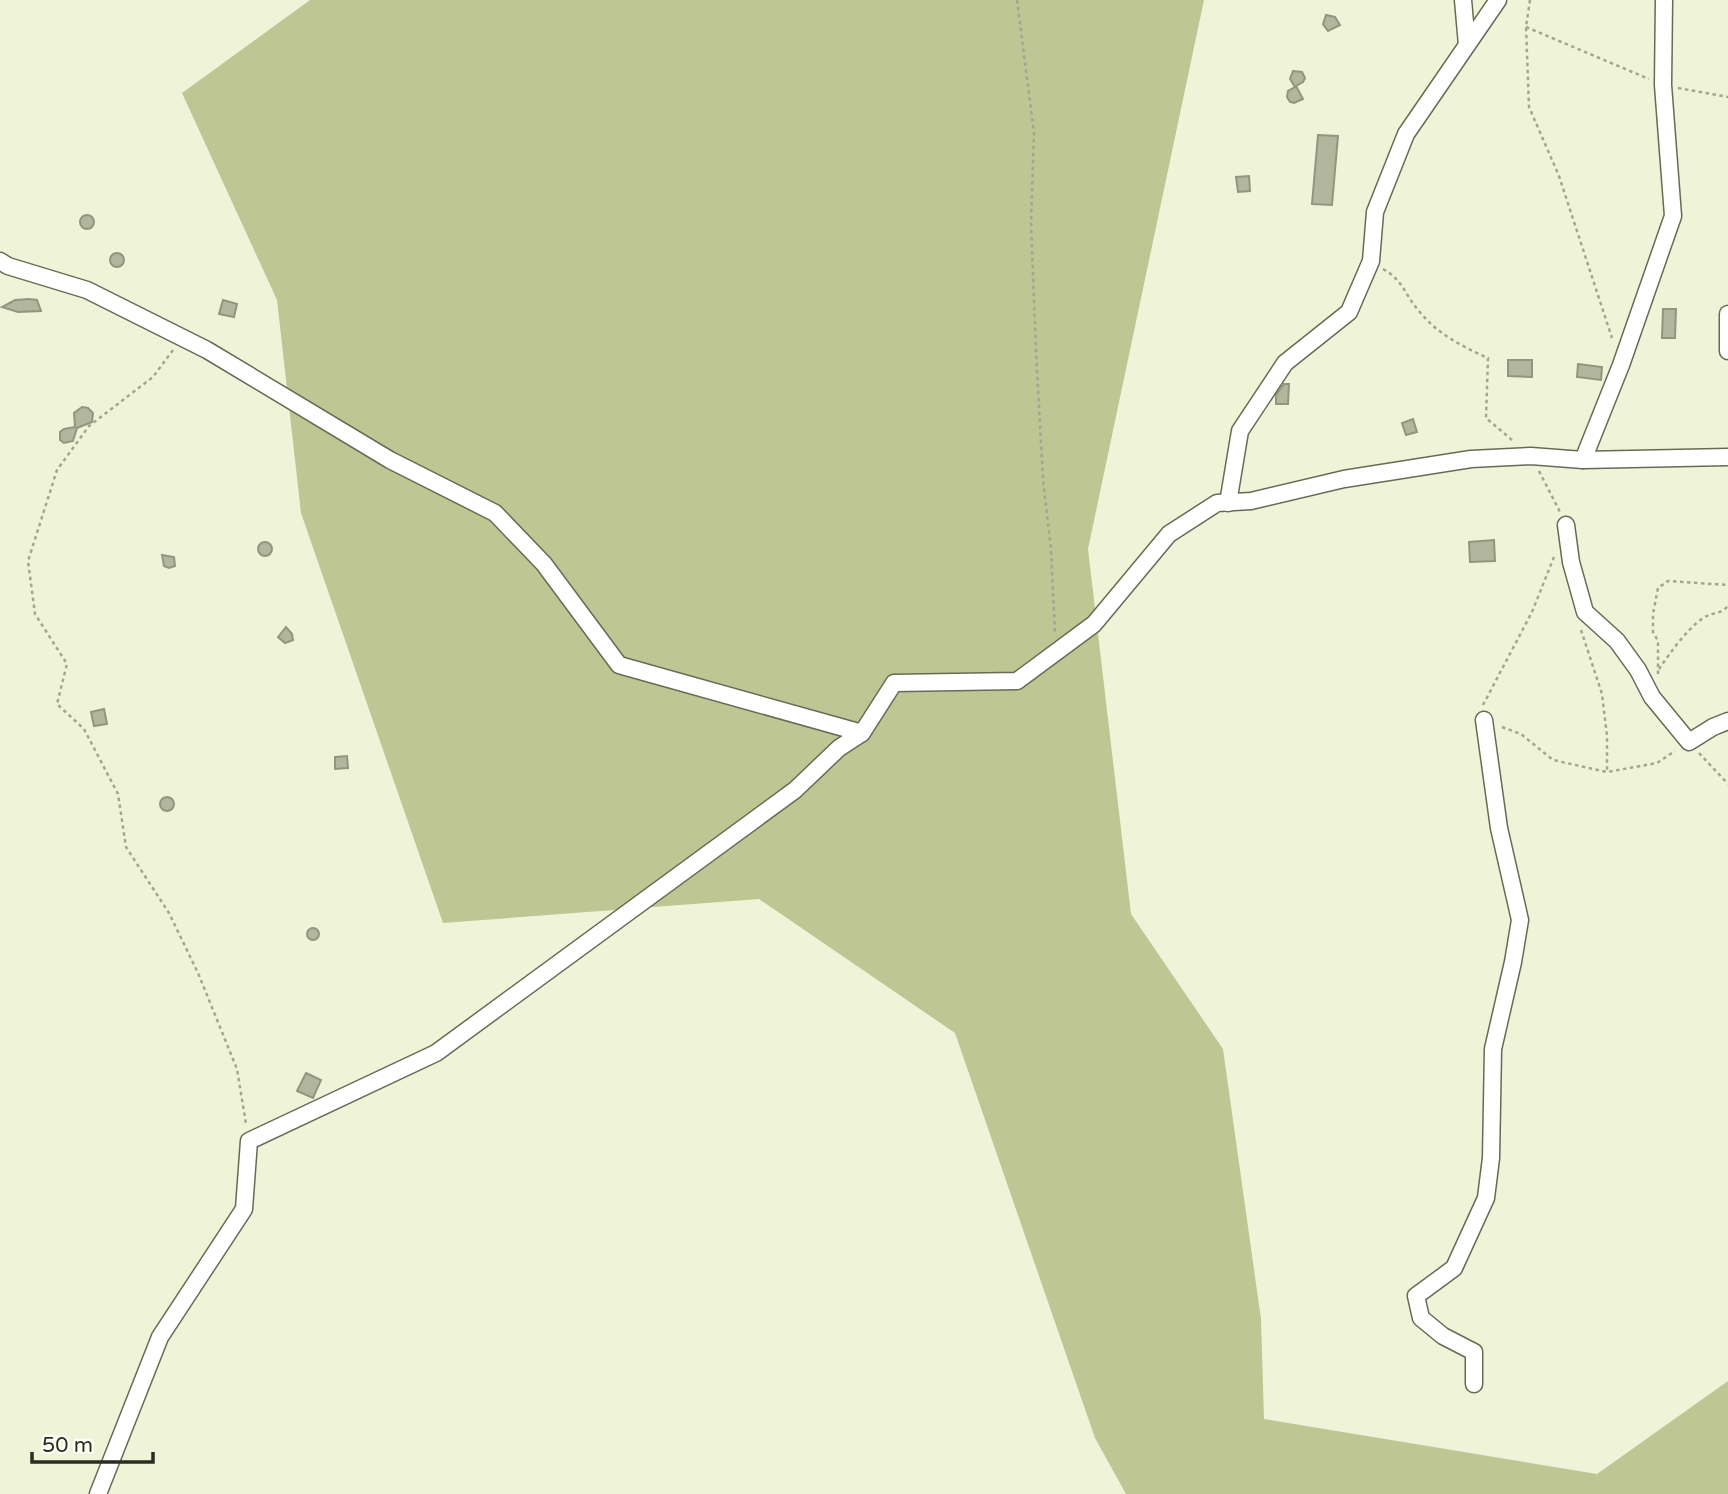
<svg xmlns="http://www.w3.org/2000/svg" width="1728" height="1494" viewBox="0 0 1728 1494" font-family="'Varela Round',sans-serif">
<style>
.green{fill:#bec694}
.building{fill:#b2b69d;stroke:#92967e;stroke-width:2}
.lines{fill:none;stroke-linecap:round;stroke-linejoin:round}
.minor-casing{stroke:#676b54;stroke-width:19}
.path{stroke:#a2a691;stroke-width:2.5;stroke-dasharray:3.5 3.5;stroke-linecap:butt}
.minor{stroke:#fff;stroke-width:16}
</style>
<rect width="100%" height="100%" fill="#eff4d9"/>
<polygon class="green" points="310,0 1204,0 1088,549 1131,914 1223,1049 1261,1319 1264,1419 1597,1474 1728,1381 1728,1494 1126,1494 1095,1438 955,1033 759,899 443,923 301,513 277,300 182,93"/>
<g class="building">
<polygon points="1326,15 1335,17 1340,25 1328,31 1323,24"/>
<polygon points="1293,71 1302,72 1305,78 1303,82 1296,86 1303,99 1294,103 1290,102 1287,97 1288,91 1295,87 1290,79"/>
<polygon points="1318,135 1338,136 1332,205 1312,204"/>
<polygon points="1249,176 1250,191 1238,192 1236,177"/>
<circle cx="87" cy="222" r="7"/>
<circle cx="117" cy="260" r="7"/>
<polygon points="29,299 37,300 41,311 18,312 2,307 15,300"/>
<polygon points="223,300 237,304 234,317 219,314"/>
<polygon points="1663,309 1676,309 1675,338 1662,338"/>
<polygon points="1508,360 1532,360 1532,377 1508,376"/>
<polygon points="1578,364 1602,367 1601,380 1577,377"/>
<polygon points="1284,384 1289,384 1288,404 1276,404 1276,395"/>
<polygon points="82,407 88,408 93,413 92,422 77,428 73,441 64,443 60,440 60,432 64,429 75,427 74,413"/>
<polygon points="1413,419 1417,432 1406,435 1402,423"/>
<polygon points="1494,540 1495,561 1470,562 1469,542"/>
<circle cx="265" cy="549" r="7"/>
<polygon points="162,555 174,557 175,566 169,568 164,566"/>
<polygon points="286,627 292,634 293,640 285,643 278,637"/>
<polygon points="104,709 107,724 94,726 91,712"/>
<polygon points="347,756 348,768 335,769 335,757"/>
<circle cx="167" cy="804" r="7"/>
<circle cx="313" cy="934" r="6"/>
<polygon points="306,1073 321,1080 313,1098 297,1091"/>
</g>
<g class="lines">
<g class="minor-casing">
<g id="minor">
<polyline points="1463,0 1467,45"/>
<polyline points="0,261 8,266 87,290 207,350 390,460 495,513 544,564 619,665 862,733"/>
<polyline points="1728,314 1728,351"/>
<polyline points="1583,460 1621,365 1673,216 1663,85 1664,0"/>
<polyline points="1228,503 1240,431 1285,363 1349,312 1371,261 1375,212 1406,134 1498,0"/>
<polyline points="1566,525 1571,562 1585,612 1617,641 1638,670 1652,697 1689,742 1713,727 1728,721"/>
<polyline points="1474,1384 1474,1352 1443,1336 1421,1318 1416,1296 1454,1268 1486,1198 1491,1158 1493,1049 1513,962 1520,920 1499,828 1484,720"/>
<polyline points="98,1494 160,1337 244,1209 249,1141 436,1053 795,790 839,748 862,733 894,683 1017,681 1094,624 1169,534 1217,503 1251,501 1344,479 1471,459 1531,456 1583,460 1728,457"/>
</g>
</g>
<g class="path">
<polyline points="1017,0 1034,133 1031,223 1036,351 1043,480 1051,549 1055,633"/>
<polyline points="1530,0 1526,27 1529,107 1559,176 1612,338"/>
<polyline points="1526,27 1649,79"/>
<polyline points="1678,88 1728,97"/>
<path d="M 1383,269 C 1404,281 1404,294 1419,311 C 1436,333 1463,347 1488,358 L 1486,418 L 1512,440"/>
<polyline points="173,350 153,377 89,426 57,470 28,561 35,614 67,664 57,704 84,729 118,794 126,847 169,913 198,973 237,1069 246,1124"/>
<polyline points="1539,471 1560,512"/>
<polyline points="1581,630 1602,694 1607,736 1607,772"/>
<path d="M 1659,669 C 1670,653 1687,629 1703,618 C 1712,612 1720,615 1728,606"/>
<polyline points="1658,674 1658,641 1653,632 1653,614 1658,588 1668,581 1728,585"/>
<polyline points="1483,705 1532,612 1554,557"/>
<polyline points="1502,727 1521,734 1553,760 1607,772 1657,763 1675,751"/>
<polyline points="1699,753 1728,784"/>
</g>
<use href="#minor" class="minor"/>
</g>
<path d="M32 1452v10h121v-10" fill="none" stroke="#2b2d22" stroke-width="3.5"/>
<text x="42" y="1452" font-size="21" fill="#2b2d22" stroke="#fdfff4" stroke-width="5" paint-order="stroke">50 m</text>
</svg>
